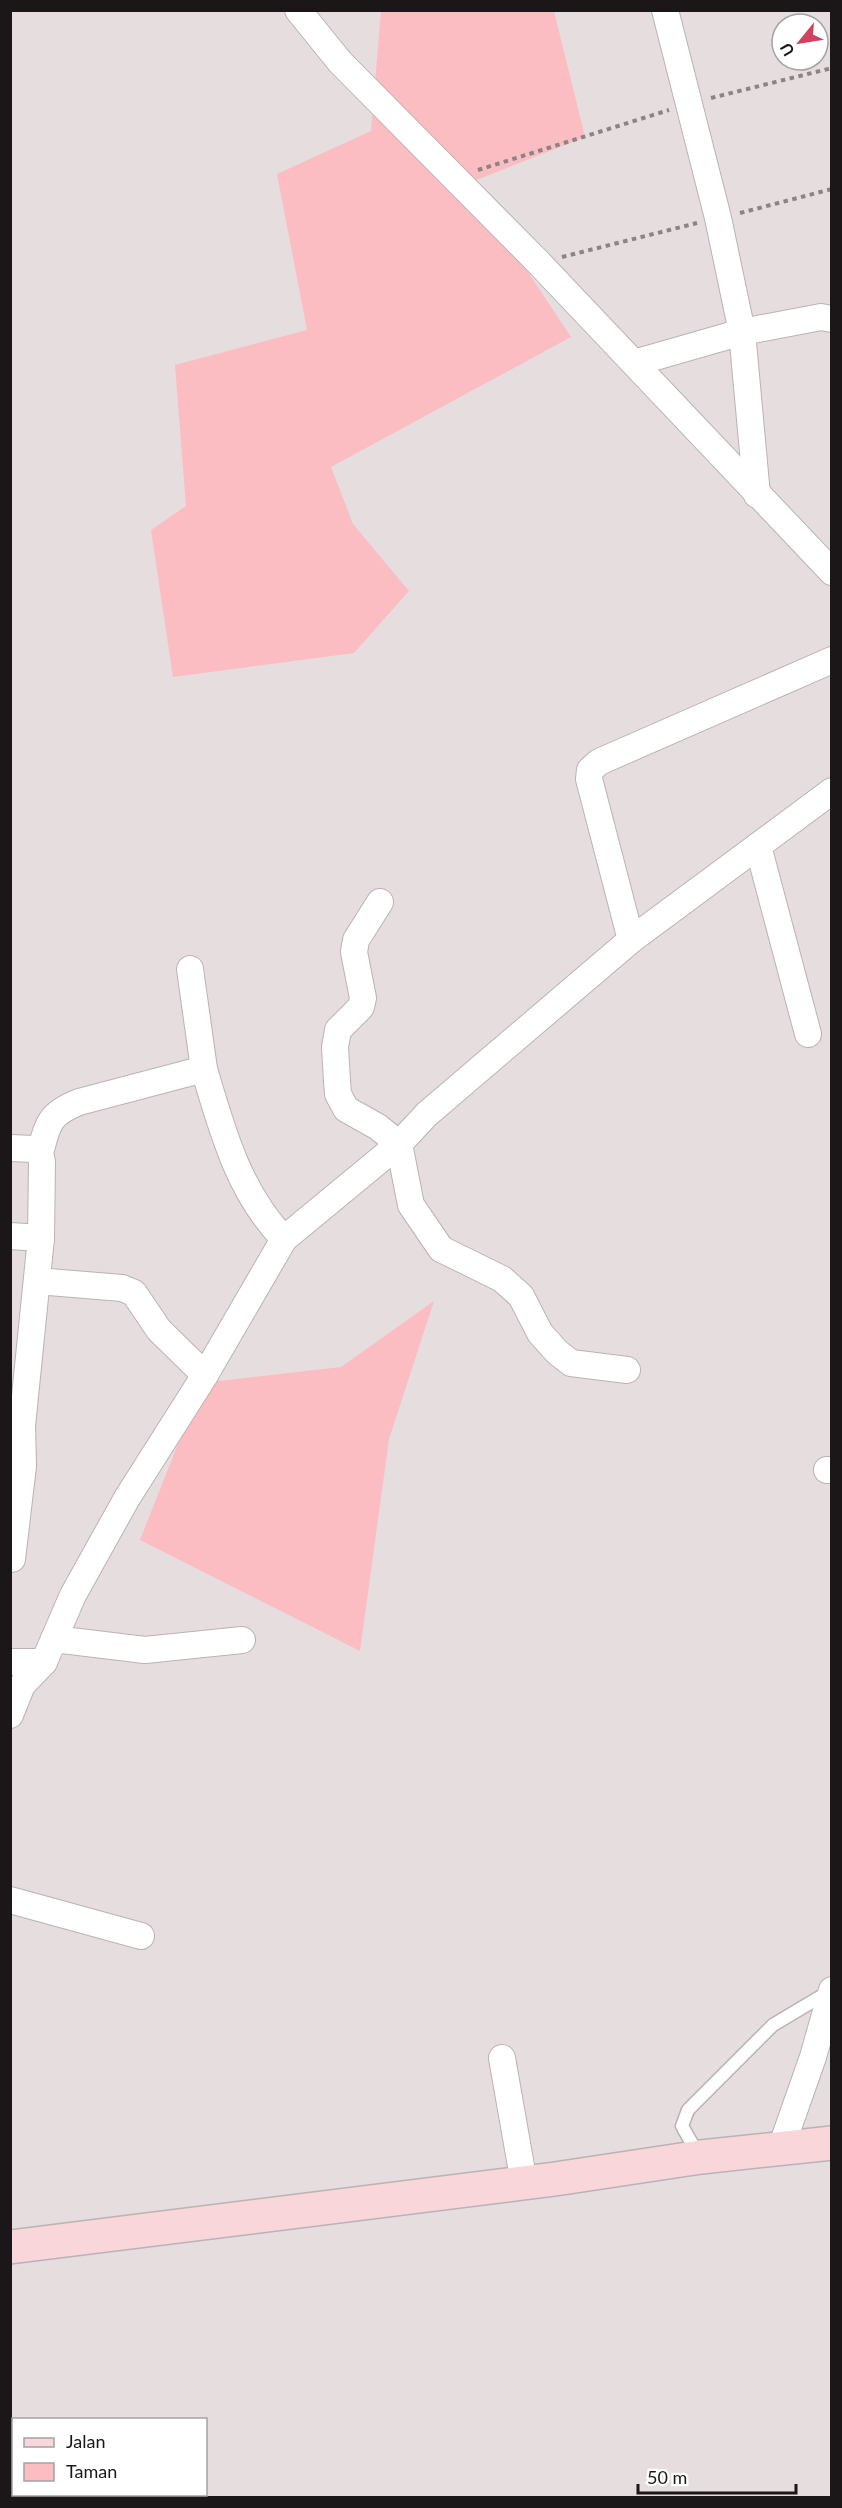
<svg xmlns="http://www.w3.org/2000/svg" width="842" height="2508" viewBox="0 0 842 2508" font-family="Lato,sans-serif">
<style>
.green{fill:#fbbdc1}
.lines{fill:none;stroke-linecap:round;stroke-linejoin:round}
.service-casing{stroke:#bcb2b3;stroke-width:15}
.minor-casing{stroke:#bcb2b3;stroke-width:28}
.secondary-casing{stroke:#bcb2b3;stroke-width:36}
.path{stroke:#8b8485;stroke-width:4;stroke-dasharray:4.5 4.5;stroke-linecap:butt}
.service{stroke:#fff;stroke-width:12}
.minor{stroke:#fff;stroke-width:26}
.secondary{stroke:#f8d6da;stroke-width:33}
</style>
<rect width="100%" height="100%" fill="#e6ddde"/>
<g class="green">
<polygon points="381,11 554,11 585,137 469,183 571,337 331,467 353,524 409,591 354,653 173,677 151,530 186,506 175,365 307,330 277,174 371,131"/>
<polygon points="434,1301 389,1439 360,1651 140,1540 202,1383 341,1367"/>
</g>
<g class="lines">
<g class="service-casing">
<polyline id="service" points="698,2154 682,2126 688,2110 773,2025 830,1991"/>
</g>
<g class="minor-casing">
<g id="minor">
<polyline points="298,10 340,62 538,262 832,572"/>
<polyline points="665,10 718,218 742,332 757,495"/>
<polyline points="634,363 742,332 821,317 832,319"/>
<polyline points="758,846 808,1034"/>
<polyline points="380,902 356,940 354,952 363,998 361,1007 338,1030 335,1047 337,1081 338,1094 346,1109 378,1127 399,1144 411,1205 441,1249 502,1279 521,1296 540,1333 557,1352 571,1363 627,1370"/>
<polyline points="631,940 589,779 590,770 599,762 832,660"/>
<polyline points="190,969 204,1069"/>
<polyline points="10,1148 34,1149 40,1153 42,1162 41,1238 22,1426 17,1434 10,1436"/>
<path d="M 40,1153 C 48,1123 49,1114 79,1102 L 204,1069 C 222,1130 239,1193 284,1239"/>
<polyline points="10,1236 41,1238"/>
<polyline points="37,1281 122,1288 134,1293 159,1330 205,1375"/>
<polyline points="827,1470 832,1470"/>
<polyline points="12,1559 23,1466 22,1426"/>
<polyline points="54,1639 145,1650 242,1640"/>
<polyline points="10,1662 44,1662"/>
<polyline points="10,1715 22,1685 44,1662 73,1595 127,1498 205,1375 284,1239 399,1144 427,1114 631,940 832,791"/>
<polyline points="10,1900 141,1936"/>
<polyline points="502,2058 524,2183"/>
<polyline points="781,2148 813,2057 832,1990"/>
<polyline points="10,2478 14,2477"/>
</g>
</g>
<g class="secondary-casing">
<polyline id="secondary" points="10,2247 555,2179 701,2157 832,2143"/>
</g>
<g class="path">
<polyline points="711,98 832,68"/>
<polyline points="478,170 669,110"/>
<polyline points="740,213 832,189"/>
<polyline points="562,257 697,223"/>
</g>
<use href="#service" class="service"/>
<use href="#minor" class="minor"/>
<use href="#secondary" class="secondary"/>
</g>
<rect width="842" height="2508" fill="none" stroke="#1b1718" stroke-width="24"/>
<rect x="12" y="2418" width="195" height="78" fill="#ffffff" stroke="#a4a2a3" stroke-width="1.5"/>
<rect x="24" y="2438" width="30" height="9" fill="#f8d6da" stroke="#a4a2a3" stroke-width="1.5"/>
<text x="66" y="2448" font-size="18" fill="#1b1718">Jalan</text>
<rect x="24" y="2463" width="30" height="18" fill="#fbbdc1" stroke="#a4a2a3" stroke-width="1.5"/>
<text x="66" y="2478" font-size="18" fill="#1b1718">Taman</text>
<g transform="translate(800 42) rotate(240)"><circle r="28" fill="#ffffff" stroke="#a4a2a3" stroke-width="1.5"/>
<path d="M0-4.5L10 22L0 15L-10 22Z" fill="#d2425d"/>
<text y="-9" font-size="16" font-weight="bold" text-anchor="middle" fill="#1b1718">U</text>
</g>
<path d="M638 2484v9h158v-9" fill="none" stroke="#1b1718" stroke-width="3"/>
<text x="647" y="2484" font-size="18" fill="#1b1718" stroke="#ffffff" stroke-width="4.5" paint-order="stroke">50 m</text>
</svg>
